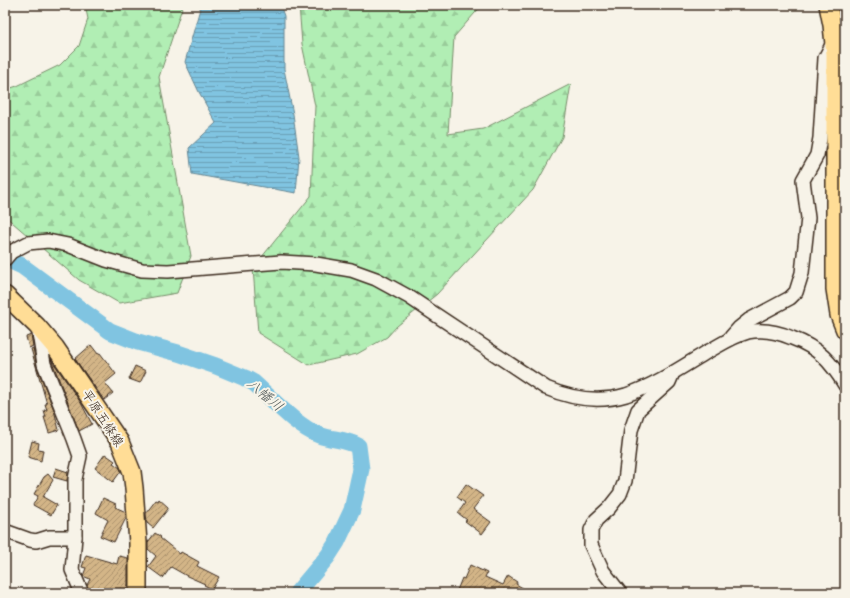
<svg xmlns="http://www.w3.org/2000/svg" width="850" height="598" viewBox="0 0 850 598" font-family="Itim,'Klee One',sans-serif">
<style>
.forest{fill:url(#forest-firs);stroke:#768c69}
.water{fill:url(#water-rules);stroke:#648693}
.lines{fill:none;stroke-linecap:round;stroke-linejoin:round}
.river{stroke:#80c4e1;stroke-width:17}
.building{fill:url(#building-hatch);stroke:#3b2a1e}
.minor-casing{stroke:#3b2a1e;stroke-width:16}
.major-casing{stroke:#3b2a1e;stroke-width:20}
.minor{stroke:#f7f3e8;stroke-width:13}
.major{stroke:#ffdd96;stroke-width:17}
.labels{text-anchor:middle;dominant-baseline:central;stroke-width:4;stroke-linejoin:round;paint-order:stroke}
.street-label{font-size:13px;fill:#3b2a1e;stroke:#f7f3e8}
.water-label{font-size:14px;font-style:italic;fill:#505858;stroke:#f7f3e8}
</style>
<defs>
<pattern id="forest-firs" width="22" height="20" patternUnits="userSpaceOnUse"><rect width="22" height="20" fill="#b1eeb4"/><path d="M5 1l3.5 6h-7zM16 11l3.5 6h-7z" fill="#99cc9a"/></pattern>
<pattern id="water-rules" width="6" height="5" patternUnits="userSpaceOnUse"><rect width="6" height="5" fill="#80c4e1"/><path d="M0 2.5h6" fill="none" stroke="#6a9fb6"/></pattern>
<pattern id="building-hatch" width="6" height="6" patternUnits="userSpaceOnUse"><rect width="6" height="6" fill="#d3b587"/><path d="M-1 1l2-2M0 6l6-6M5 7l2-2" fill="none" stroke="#ac936e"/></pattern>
</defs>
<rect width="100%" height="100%" fill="#f7f3e8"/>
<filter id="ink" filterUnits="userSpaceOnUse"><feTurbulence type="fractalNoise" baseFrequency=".025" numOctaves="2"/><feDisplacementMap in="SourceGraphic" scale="8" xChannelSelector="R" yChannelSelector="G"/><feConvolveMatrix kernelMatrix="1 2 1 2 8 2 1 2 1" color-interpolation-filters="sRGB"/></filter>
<g filter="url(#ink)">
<g class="forest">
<polygon points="85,5 183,5 159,77 191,256 177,293 119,303 79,280 5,216 5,90 17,86 60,65 79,46 88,19"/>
<polygon points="299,5 482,5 454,37 448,134 483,129 571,84 562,137 533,190 437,294 397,326 387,337 357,354 309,365 258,333 253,268 311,196 315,106 302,44"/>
</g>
<polygon class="water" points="201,5 280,5 284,16 284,69 293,114 299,157 296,193 192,174 189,148 216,123 199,92 185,62"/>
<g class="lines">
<path class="river" d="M 5,258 L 22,266 L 110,331 L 138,342 L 178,353 L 216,366 L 245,378 L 254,383 C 272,399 297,427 319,435 C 332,440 345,439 358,446 L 361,469 L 352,510 L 337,542 L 328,556 L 297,593"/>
</g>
<g class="building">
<polygon points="31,335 33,346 29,348 26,337"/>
<polygon points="91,345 98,354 100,353 116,374 105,383 113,393 104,400 75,359"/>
<polygon points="33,348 37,367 54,410 59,430 49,433 44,417 46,417 44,410 47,410 45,404 47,404 31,349"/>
<polygon points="51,359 81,403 92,424 79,431"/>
<polygon points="135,366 146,371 140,383 129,379"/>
<polygon points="32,441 39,443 38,449 43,450 41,461 28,457"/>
<polygon points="105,454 115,461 113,463 120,468 121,471 113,482 95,468"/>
<polygon points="56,468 68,472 67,481 53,477"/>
<polygon points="48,474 53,480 43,497 57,505 51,515 33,505 38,496 34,494 44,477"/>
<polygon points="466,484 483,496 473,509 491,522 482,534 465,521 467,520 458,513 465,503 457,497"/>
<polygon points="103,498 116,504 115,507 126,512 126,518 114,542 100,536 108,520 96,513"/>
<polygon points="159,499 168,507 168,509 153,528 147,523 146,513 156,500 158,501"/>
<polygon points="155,533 161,537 160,538 180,554 181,552 199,562 197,566 219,577 212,589 204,585 205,584 187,576 171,567 163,578 148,567 156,556 148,549 148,542"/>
<polygon points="86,555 117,564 119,556 128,558 128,584 126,593 97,593 89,590 87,585 90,579 83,576 86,568 82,567"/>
<polygon points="470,565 487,573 485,577 503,585 508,576 517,582 516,584 531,593 456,593 462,578 464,579"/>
</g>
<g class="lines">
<g class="minor-casing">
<g id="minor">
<path d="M 5,259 L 11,252 L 28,243 L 48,241 L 68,245 L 106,260 L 142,270 L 168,271 L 281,262 L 316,264 L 351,270 L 376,279 L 409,297 L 546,388 C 572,399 599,403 626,395 C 654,386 682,367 707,352 C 720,345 733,336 748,332 C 763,329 778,332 792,338 C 819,348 831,362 845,385"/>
<polyline points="38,327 44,364 74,439 80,456 75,479 75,537 72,570 82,593"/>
<polyline points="731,337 739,328 749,320 790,298 796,292 802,273 808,218 803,180 817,155 820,138 825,58 834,41"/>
<polyline points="5,531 30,540 36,541 49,537 75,537"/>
<polyline points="620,593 603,571 591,545 591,530 596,520 609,508 620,494 625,481 631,430 638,410 669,382 672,375"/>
</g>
</g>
<g class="major-casing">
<g id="major">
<polyline points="828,5 832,25 835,54 835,289 839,315 845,330"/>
<polyline points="5,295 37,326 55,347 120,442 132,472 134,488 138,543 138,593"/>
</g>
</g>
<use href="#minor" class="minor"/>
<use href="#major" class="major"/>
</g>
</g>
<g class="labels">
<g class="street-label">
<text transform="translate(103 418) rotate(57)">平原五條線</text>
</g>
<g class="water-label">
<text transform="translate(265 395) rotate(40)">八幡川</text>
</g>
</g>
<rect width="850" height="598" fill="none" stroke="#f7f3e8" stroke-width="20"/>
<rect x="10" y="10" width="830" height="578" fill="none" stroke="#3b2a1e" stroke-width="1.5" filter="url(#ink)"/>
</svg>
